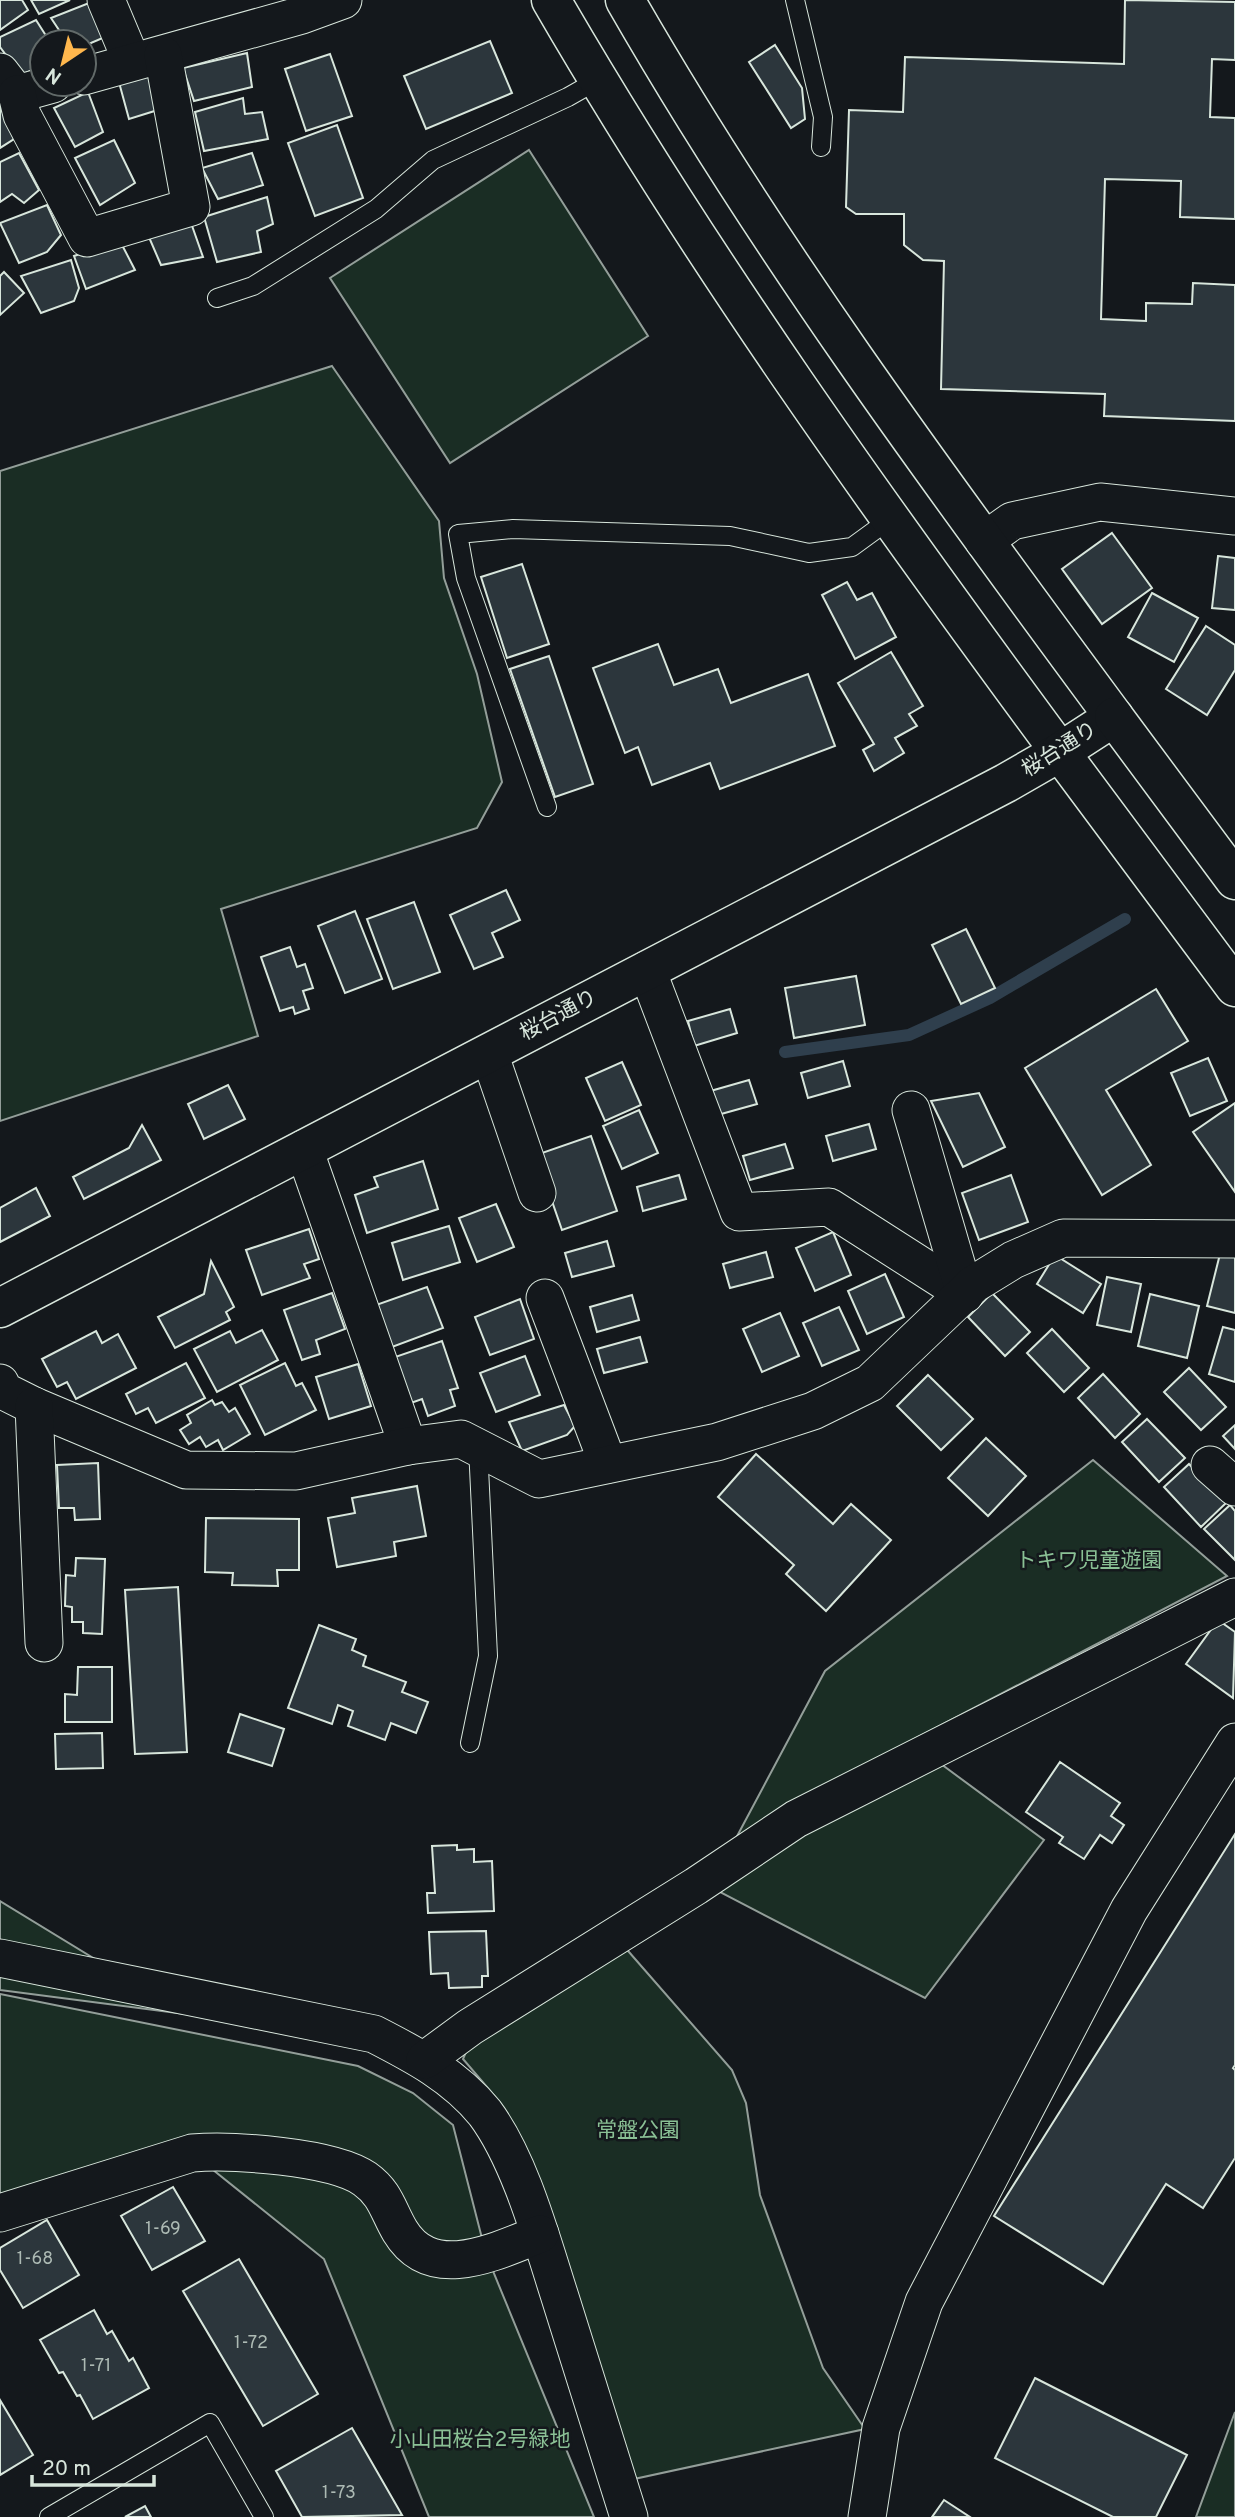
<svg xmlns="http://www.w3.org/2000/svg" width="1235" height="2517" viewBox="0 0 1235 2517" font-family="Overpass,'Noto Sans JP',sans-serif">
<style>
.green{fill:#1a2d24;stroke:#939e99;stroke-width:2}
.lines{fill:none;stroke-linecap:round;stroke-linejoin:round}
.stream{stroke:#2f3f4d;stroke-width:12}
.building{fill:#2c363c;stroke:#d8e6dc;stroke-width:2}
.lane-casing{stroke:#d8e6dc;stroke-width:20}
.street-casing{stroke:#d8e6dc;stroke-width:39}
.secondary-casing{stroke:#d8e6dc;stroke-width:41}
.primary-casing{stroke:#d8e6dc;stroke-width:41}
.lane{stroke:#14181c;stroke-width:18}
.street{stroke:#14181c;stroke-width:37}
.secondary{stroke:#14181c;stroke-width:38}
.primary{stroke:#14181c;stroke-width:38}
.labels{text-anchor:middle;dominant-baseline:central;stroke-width:5;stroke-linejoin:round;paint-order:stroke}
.number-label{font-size:18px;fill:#adbab4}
.street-label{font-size:21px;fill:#d8e6dc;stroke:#14181c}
.park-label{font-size:21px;fill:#8ac095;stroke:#14181c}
</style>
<rect width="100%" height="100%" fill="#14181c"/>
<g class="green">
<polygon points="529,150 648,336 450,463 330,278"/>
<polygon points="332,366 439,521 444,578 477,674 502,782 477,828 221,909 258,1036 0,1121 0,471"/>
<polygon points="1093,1460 1227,1576 786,1806 735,1840 825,1671"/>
<polygon points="941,1764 1044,1840 925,1998 716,1890 809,1829"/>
<polygon points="0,1901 185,2014 0,1990"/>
<polygon points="622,1944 732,2070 746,2103 760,2195 823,2368 865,2429 634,2479 499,2101 463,2059 471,2040"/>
<polygon points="0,1994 358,2066 413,2093 453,2125 486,2254 594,2517 429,2517 324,2259 192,2153 0,2213"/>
<polygon points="1235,2412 1235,2517 1196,2517"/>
</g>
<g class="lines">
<polyline class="stream" points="785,1052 909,1035 990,998 1125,919"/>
</g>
<g class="building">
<polygon points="0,0 22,0 28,10 0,30"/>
<polygon points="31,0 70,0 39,14"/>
<polygon points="1125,0 1235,2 1235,60 1212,59 1210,117 1235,118 1235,219 1180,217 1181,181 1105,179 1101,319 1146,321 1146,303 1192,304 1193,283 1235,285 1235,421 1104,416 1105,394 941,389 944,261 923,260 904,245 904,214 856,214 846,207 849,110 903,112 905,57 1124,64"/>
<polygon points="89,3 105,37 84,46 84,42 67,42 51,18"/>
<polygon points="36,20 50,42 42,42 42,66 21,75 0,47 0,37"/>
<polygon points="490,41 512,93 426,129 404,76"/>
<polygon points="775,45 802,88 805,119 791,128 749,62"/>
<polygon points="247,53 252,87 194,101 183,68"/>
<polygon points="330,54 352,116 306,131 285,69"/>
<polygon points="149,65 161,109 129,119 117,75"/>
<polygon points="88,92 103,132 75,147 54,108"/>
<polygon points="243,98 245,114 262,112 268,139 204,151 195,112"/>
<polygon points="0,106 14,139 0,148"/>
<polygon points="337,125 363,198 315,216 288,143"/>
<polygon points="114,140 135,183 100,205 75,158"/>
<polygon points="19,153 39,190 24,203 12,194 0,202 0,162"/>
<polygon points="252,153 263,185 218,199 202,168"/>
<polygon points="267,197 273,224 257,231 261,252 217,262 204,217"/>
<polygon points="47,205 61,235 47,252 19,263 0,223"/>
<polygon points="190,220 203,257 161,265 145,228"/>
<polygon points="120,241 135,270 86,289 74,256"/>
<polygon points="71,260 79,288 74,301 41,313 21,276"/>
<polygon points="4,272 24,293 0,315 0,276"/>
<polygon points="1112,533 1152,588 1102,624 1062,569"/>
<polygon points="1218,556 1235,558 1235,610 1212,608"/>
<polygon points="522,564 549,644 507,658 481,577"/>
<polygon points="847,582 857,600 872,593 896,637 855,659 822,595"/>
<polygon points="1152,593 1198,618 1174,662 1128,637"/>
<polygon points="1206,626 1235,645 1235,670 1207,715 1166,689"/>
<polygon points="658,644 674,685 718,669 731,703 808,674 835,746 720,789 710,763 652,785 638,747 625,753 593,668"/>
<polygon points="891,652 923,706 909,714 917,726 895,738 904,753 874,771 863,750 874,744 838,683"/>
<polygon points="549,656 593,784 555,797 510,669"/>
<polygon points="506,890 520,920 492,933 503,957 474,969 450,915"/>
<polygon points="414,902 440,972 393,989 367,919"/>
<polygon points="355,911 382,979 345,993 318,926"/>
<polygon points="966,929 995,988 961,1004 932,945"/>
<polygon points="290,947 297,967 305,964 313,988 303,991 309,1009 295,1014 293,1007 280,1011 261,957"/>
<polygon points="856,976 865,1025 794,1038 785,988"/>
<polygon points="1156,989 1188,1041 1106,1090 1151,1165 1102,1195 1025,1068"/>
<polygon points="730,1009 737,1033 694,1046 688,1021"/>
<polygon points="1208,1058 1227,1101 1190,1116 1171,1073"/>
<polygon points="843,1061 850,1086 808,1098 801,1073"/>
<polygon points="622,1062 641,1105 605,1121 586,1078"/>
<polygon points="749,1080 757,1104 714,1116 707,1092"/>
<polygon points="228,1085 245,1119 204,1139 188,1104"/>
<polygon points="979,1093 1005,1147 963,1167 931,1101"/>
<polygon points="1235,1103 1235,1192 1193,1132"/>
<polygon points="639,1110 658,1153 622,1169 603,1126"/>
<polygon points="869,1124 876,1149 833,1161 826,1136"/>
<polygon points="142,1125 161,1160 84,1199 73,1177 129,1148"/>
<polygon points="591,1136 617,1211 562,1230 536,1155"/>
<polygon points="785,1144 793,1168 750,1180 743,1156"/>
<polygon points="423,1161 438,1209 367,1233 355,1195 378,1187 374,1177"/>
<polygon points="679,1175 686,1199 643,1211 637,1187"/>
<polygon points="1011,1175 1028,1222 979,1240 962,1193"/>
<polygon points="36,1188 50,1216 0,1242 0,1208"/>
<polygon points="496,1204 514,1247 477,1262 459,1218"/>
<polygon points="449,1226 460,1262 403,1280 392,1243"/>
<polygon points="309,1229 319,1259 304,1264 310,1278 262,1295 246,1250"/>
<polygon points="833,1232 851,1275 815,1291 796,1248"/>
<polygon points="607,1241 614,1266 572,1277 565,1253"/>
<polygon points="766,1252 773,1277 730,1288 723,1264"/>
<polygon points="1220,1254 1235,1257 1235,1313 1207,1306"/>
<polygon points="1055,1255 1101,1284 1083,1313 1037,1284"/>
<polygon points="211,1261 234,1307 226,1312 230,1320 175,1348 158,1317 204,1294"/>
<polygon points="885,1274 904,1317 867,1334 848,1291"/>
<polygon points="1107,1277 1141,1284 1131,1332 1097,1325"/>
<polygon points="427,1287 443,1328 392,1347 376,1305"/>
<polygon points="332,1293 345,1329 316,1340 320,1354 302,1360 284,1310"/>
<polygon points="992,1293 1030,1332 1005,1356 968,1317"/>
<polygon points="1150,1294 1199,1306 1187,1358 1138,1346"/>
<polygon points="632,1295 639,1320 597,1332 590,1307"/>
<polygon points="520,1299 534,1339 490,1355 475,1317"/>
<polygon points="839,1307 859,1350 822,1366 803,1323"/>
<polygon points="780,1313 799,1356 762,1372 743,1329"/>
<polygon points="1223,1327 1235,1330 1235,1382 1209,1374"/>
<polygon points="1052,1329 1089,1368 1064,1392 1027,1353"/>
<polygon points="262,1330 278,1360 217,1392 194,1349 230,1331 236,1343"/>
<polygon points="96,1331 102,1343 118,1334 136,1368 76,1399 67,1382 57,1387 42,1359"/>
<polygon points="640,1337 647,1362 604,1373 597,1349"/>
<polygon points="442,1341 458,1388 450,1390 455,1406 428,1416 422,1399 411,1403 395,1357"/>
<polygon points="525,1356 540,1395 496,1412 480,1373"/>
<polygon points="186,1363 205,1398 156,1423 148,1408 136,1414 126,1394"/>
<polygon points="285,1363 296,1386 302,1383 316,1410 265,1435 240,1385"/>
<polygon points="358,1364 371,1406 329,1419 316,1377"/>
<polygon points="1189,1368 1226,1407 1201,1430 1164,1392"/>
<polygon points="1103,1374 1140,1414 1115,1438 1078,1398"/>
<polygon points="928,1375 973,1419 941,1450 897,1406"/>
<polygon points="212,1400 215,1405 222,1402 229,1412 235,1408 250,1434 223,1450 218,1440 206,1447 200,1437 189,1444 180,1430 191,1423 187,1415"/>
<polygon points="564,1405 575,1426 567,1435 522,1451 509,1422"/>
<polygon points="1147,1419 1185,1458 1159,1482 1122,1442"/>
<polygon points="1235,1425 1235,1449 1223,1436"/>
<polygon points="986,1438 1026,1476 988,1516 948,1478"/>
<polygon points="756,1454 833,1524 851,1504 891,1540 826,1611 786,1574 794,1565 718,1497"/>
<polygon points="98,1463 100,1519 75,1520 74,1508 59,1508 57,1465"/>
<polygon points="1189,1464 1226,1503 1201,1527 1164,1487"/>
<polygon points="417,1486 426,1536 394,1542 396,1556 337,1567 328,1518 355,1513 352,1498"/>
<polygon points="1230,1505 1235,1511 1235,1560 1204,1529"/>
<polygon points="206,1518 299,1519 299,1570 277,1570 278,1586 232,1585 233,1573 205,1572"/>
<polygon points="76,1558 105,1559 102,1634 83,1633 83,1622 72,1622 72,1607 65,1606 66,1575 75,1576"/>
<polygon points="178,1587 187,1752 135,1754 125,1590"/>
<polygon points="1218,1620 1235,1632 1233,1698 1186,1664"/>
<polygon points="319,1625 356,1639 352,1650 366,1656 363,1666 406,1682 402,1692 428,1702 416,1733 391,1723 385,1740 348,1726 353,1711 338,1705 332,1724 288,1708"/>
<polygon points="78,1667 112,1667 112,1722 65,1722 65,1694 77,1695"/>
<polygon points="240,1714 284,1729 272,1766 228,1752"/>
<polygon points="102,1733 103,1768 56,1769 55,1734"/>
<polygon points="1060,1762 1120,1803 1111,1816 1124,1825 1112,1843 1100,1835 1084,1859 1059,1843 1063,1837 1026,1812"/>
<polygon points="1235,1834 1235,2065 1233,2068 1235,2070 1235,2158 1203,2208 1166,2184 1103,2284 994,2216"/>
<polygon points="457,1845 457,1850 474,1849 474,1862 492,1861 494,1911 428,1913 427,1893 435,1893 432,1846"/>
<polygon points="486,1931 488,1976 482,1976 482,1987 449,1988 448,1973 431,1974 429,1932"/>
<polygon points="173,2187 205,2241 152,2270 121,2216"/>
<polygon points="47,2220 79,2275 23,2308 0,2270 0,2248"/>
<polygon points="239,2259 318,2394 263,2426 183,2291"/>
<polygon points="94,2310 107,2334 112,2331 129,2361 133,2358 149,2388 93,2419 80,2395 77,2396 63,2372 59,2373 40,2340"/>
<polygon points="1035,2378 1187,2455 1156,2517 1113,2517 995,2458"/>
<polygon points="0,2400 33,2455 0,2475"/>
<polygon points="352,2428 402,2515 302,2517 276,2471"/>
<polygon points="944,2500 970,2517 932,2517"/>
<polygon points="145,2506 151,2517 125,2517"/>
</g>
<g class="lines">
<g class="lane-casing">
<g id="lane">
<polyline points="795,0 823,117 821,147"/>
<polyline points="217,298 253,286 376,209 433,160 568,97 598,80"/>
<polyline points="547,807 466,578 458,534 513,529 730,536 809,553 852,547 889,520"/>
<polyline points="470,1743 488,1656 478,1447"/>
<polyline points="49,2517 210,2423 264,2517"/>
</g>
</g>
<g class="street-casing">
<g id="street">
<polyline points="106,0 132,62"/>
<polyline points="0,72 17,94 53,84"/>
<polyline points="84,76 302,15 343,0"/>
<polyline points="17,94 22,115 87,238 191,207 163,55"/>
<polyline points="984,541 1012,521 1100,502 1235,516"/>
<polyline points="647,970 739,1212 829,1207 965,1294"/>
<polyline points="489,1053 537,1193"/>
<polyline points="911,1110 965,1294"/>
<polyline points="304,1149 408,1446"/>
<polyline points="545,1298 608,1464"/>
<polyline points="0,1383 4,1391 34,1406 186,1470 296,1471 408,1446 461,1439 539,1479 717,1442 813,1411 870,1383 974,1284 1013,1260 1063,1238 1235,1239"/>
<polyline points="34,1406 44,1643"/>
<polyline points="1210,1465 1235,1487"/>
<path d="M 0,1958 L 374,2034 C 415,2055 455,2076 485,2113 C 520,2160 541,2238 559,2294 C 582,2369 606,2443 629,2517"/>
<polyline points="425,2060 470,2027 696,1886 796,1819 1235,1597"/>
<path d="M 0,2213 L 192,2153 C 232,2150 332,2156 365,2179 C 386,2194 388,2211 400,2231 C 432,2284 496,2251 540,2234"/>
<polyline points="867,2517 881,2428 924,2302 1129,1910 1235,1742"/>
</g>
</g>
<g class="secondary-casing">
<g id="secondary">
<path d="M 551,0 C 704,264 880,508 1060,752"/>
<path d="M 0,1308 L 1006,783 L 1060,752 L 1114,717 C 942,484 769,251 625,0"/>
</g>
</g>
<g class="primary-casing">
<g id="primary">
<polyline points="1114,717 1235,880"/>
<polyline points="1060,752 1235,987"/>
</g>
</g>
<use href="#lane" class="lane"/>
<use href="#street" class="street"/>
<use href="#secondary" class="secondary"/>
<use href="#primary" class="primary"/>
</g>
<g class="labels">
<g class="number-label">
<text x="163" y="2229">1-69</text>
<text x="35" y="2259">1-68</text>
<text x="251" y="2343">1-72</text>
<text x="96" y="2366">1-71</text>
<text x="339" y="2493">1-73</text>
</g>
<g class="street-label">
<text transform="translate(1060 750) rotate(-32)">桜台通り</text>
<text transform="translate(559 1016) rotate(-28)">桜台通り</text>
</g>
<g class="park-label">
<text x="1089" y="1561">トキワ児童遊園</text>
<text x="638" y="2131">常盤公園</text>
<text x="480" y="2440">小山田桜台2号緑地</text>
</g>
</g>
<g transform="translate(63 63) rotate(215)"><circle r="33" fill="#14181c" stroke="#626a69" stroke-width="2"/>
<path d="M0-5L12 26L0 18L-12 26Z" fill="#ffb74d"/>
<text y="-10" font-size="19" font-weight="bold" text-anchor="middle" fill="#d8e6dc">N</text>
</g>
<path d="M32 2475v10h122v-10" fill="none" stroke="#d8e6dc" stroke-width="3.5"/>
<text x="42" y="2475" font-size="21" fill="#d8e6dc" stroke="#14181c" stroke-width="5" paint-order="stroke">20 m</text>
</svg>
